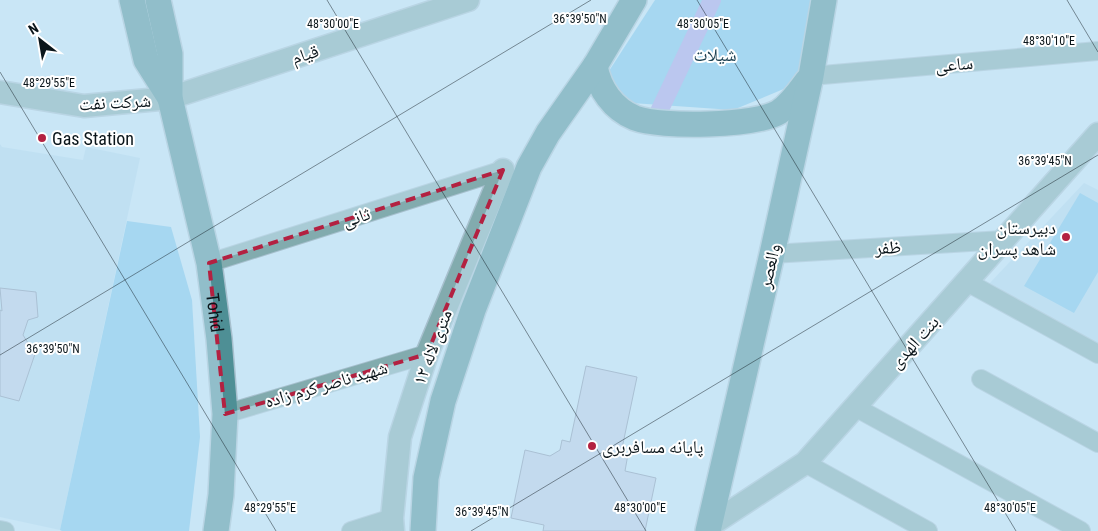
<svg xmlns="http://www.w3.org/2000/svg" width="1098" height="531" viewBox="0 0 1098 531" font-family="'Roboto Condensed','Noto Naskh Arabic',sans-serif">
<style>
.built{fill:#b6daee}
.green{fill:#7dc5ea}
.lines{fill:none;stroke-linecap:round;stroke-linejoin:round}
.canal{stroke:#aaa2e7;stroke-width:18}
.building{fill:#bdcce4;stroke:#8694ab}
.minor-casing{stroke:#a7c0ce;stroke-width:20}
.tertiary-casing{stroke:#a7c0ce;stroke-width:25}
.secondary-casing{stroke:#a7c0ce;stroke-width:28}
.minor{stroke:#82abae;stroke-width:18}
.tertiary{stroke:#82abae;stroke-width:22}
.secondary{stroke:#4e8f95;stroke-width:25}
.marked{fill:none;stroke:#b32141;stroke-width:4;stroke-dasharray:10 6;stroke-linejoin:round}
.ticks{fill:none;stroke:#0a151a;stroke-width:1;stroke-opacity:0.45}
.poi-dot{fill:#b32141;stroke:#fff;stroke-width:2}
.labels{text-anchor:middle;dominant-baseline:central;stroke-width:4;stroke-linejoin:round;paint-order:stroke}
.street-label{font-size:18px;fill:#0a151a;stroke:#fff}
.park-label{font-size:18px;fill:#1c4152;stroke:#fff}
.poi-label{font-size:18px;fill:#0a151a;stroke:#fff;text-anchor:start}
.ticks-label{font-size:12px;text-anchor:middle;fill:#0a151a;stroke:#fff;stroke-width:4;stroke-linejoin:round;paint-order:stroke}
</style>
<rect width="100%" height="100%" fill="#c9e6f6"/>
<g class="built">
<polygon points="0,144 2,147 83,160 86,147 140,158 60,530 0,517"/>
<polygon points="1084,183 1098,190 1098,344 989,284"/>
</g>
<g class="green">
<polygon points="655,0 815,0 806,53 798,71 786,88 733,110 632,103 616,89 607,74"/>
<polygon points="1080,193 1098,203 1098,272 1074,313 1024,286"/>
<polygon points="127,221 171,227 192,300 200,437 189,531 62,531 60,530"/>
</g>
<g class="lines">
<polyline class="canal" points="654,122 712,0"/>
</g>
<g class="building">
<polygon points="0,288 36,292 38,317 28,320 23,335 35,354 19,401 0,396 0,310 2,311"/>
<polygon points="586,366 637,377 621,453 628,454 625,471 656,478 645,531 543,531 544,525 511,518 525,450 550,456 560,450 562,440 570,442"/>
</g>
<g class="lines">
<g class="minor-casing">
<g id="minor">
<polyline points="811,76 1098,51"/>
<polyline points="772,254 1003,240"/>
<polyline points="209,263 503,170"/>
<polyline points="967,282 1098,354"/>
<polyline points="981,379 1098,443"/>
<polyline points="855,407 1081,531"/>
<polyline points="225,414 427,354"/>
<polyline points="805,463 928,531"/>
<polyline points="0,530 5,531"/>
<polyline points="351,531 392,518"/>
</g>
</g>
<g class="tertiary-casing">
<g id="tertiary">
<polyline points="0,92 84,106 170,98 468,0"/>
<polyline points="709,526 805,463 1098,134"/>
<polyline points="393,531 392,518 400,437 427,354 503,170"/>
</g>
</g>
<g class="secondary-casing">
<g id="secondary">
<polyline points="132,0 146,60 170,98"/>
<path id="s1" d="M 158,0 L 170,54 L 170,98 L 209,263 L 219,339 L 225,414 L 221,495 L 216,531"/>
<path d="M 595,66 C 599,89 613,109 635,118 C 661,128 756,126 779,112 C 791,104 799,92 807,81"/>
<polyline points="423,531 426,478 443,401 473,310 529,167 548,133 595,66 634,0"/>
<polyline points="708,531 772,254 811,76 824,0"/>
</g>
</g>
<use href="#minor" class="minor"/>
<use href="#tertiary" class="tertiary"/>
<use href="#secondary" class="secondary"/>
</g>
<path d="M0 0H1098V531H0ZM 503,170 L 427,354 L 225,414 L 209,263 Z" fill="#c9e6f6" fill-opacity=".55" fill-rule="evenodd"/>
<path class="marked" d="M 503,170 L 427,354 L 225,414 L 209,263 Z"/>
<path class="ticks" d="M 327,0 L 646,531M 697,0 L 1016,531M 1067,0 L 1098,52M 0,72 L 276,531M 0,355 L 591,0M 471,531 L 1098,155"/>
<g class="poi-dot">
<circle cx="42" cy="138" r="5"/>
<circle cx="1066" cy="237" r="5"/>
<circle cx="592" cy="446" r="5"/>
</g>
<g class="labels">
<g class="street-label">
<text transform="translate(305 54) rotate(-18)">قیام</text>
<text transform="translate(954 64) rotate(-5)">ساعی</text>
<text transform="translate(115 102) rotate(-3)">شرکت نفت</text>
<text transform="translate(356 217) rotate(-18)">ثانی</text>
<text transform="translate(888 247) rotate(-3)">ظفر</text>
<text transform="translate(769 266) rotate(-77)">والعصر</text>
<text stroke="none"><textPath href="#s1" startOffset="319">Tohid</textPath></text>
<text transform="translate(914 342) rotate(-48)">بنت الهدی</text>
<text transform="translate(432 347) rotate(-69)">۱۲ متری لاله</text>
<text transform="translate(326 384) rotate(-16)">شهید ناصر کرم زاده</text>
</g>
<g class="park-label">
<text x="715" y="54">شیلات</text>
</g>
<g class="poi-label">
<text x="52" y="138">Gas Station</text>
<text x="1056" y="227" text-anchor="end">دبیرستان<tspan x="1056" dy="21">شاهد پسران</tspan></text>
<text x="602" y="446">پایانه مسافربری</text>
</g>
</g>
<g class="ticks-label">
<text x="580" y="23">36°39'50"N</text>
<text x="333" y="28">48°30'00"E</text>
<text x="703" y="28">48°30'05"E</text>
<text x="1049" y="45">48°30'10"E</text>
<text x="49" y="87">48°29'55"E</text>
<text x="1045" y="165">36°39'45"N</text>
<text x="53" y="353">36°39'50"N</text>
<text x="270" y="512">48°29'55"E</text>
<text x="640" y="512">48°30'00"E</text>
<text x="1010" y="512">48°30'05"E</text>
<text x="482" y="516">36°39'45"N</text>
</g>
<g transform="translate(40 40) rotate(329)" stroke="#ffffff" stroke-width="4" paint-order="stroke">
<path d="M0-4L9 19L0 12L-9 19Z" fill="#0a151a"/>
<text y="-8" font-size="14" font-weight="bold" text-anchor="middle" fill="#0a151a">N</text>
</g>
</svg>
